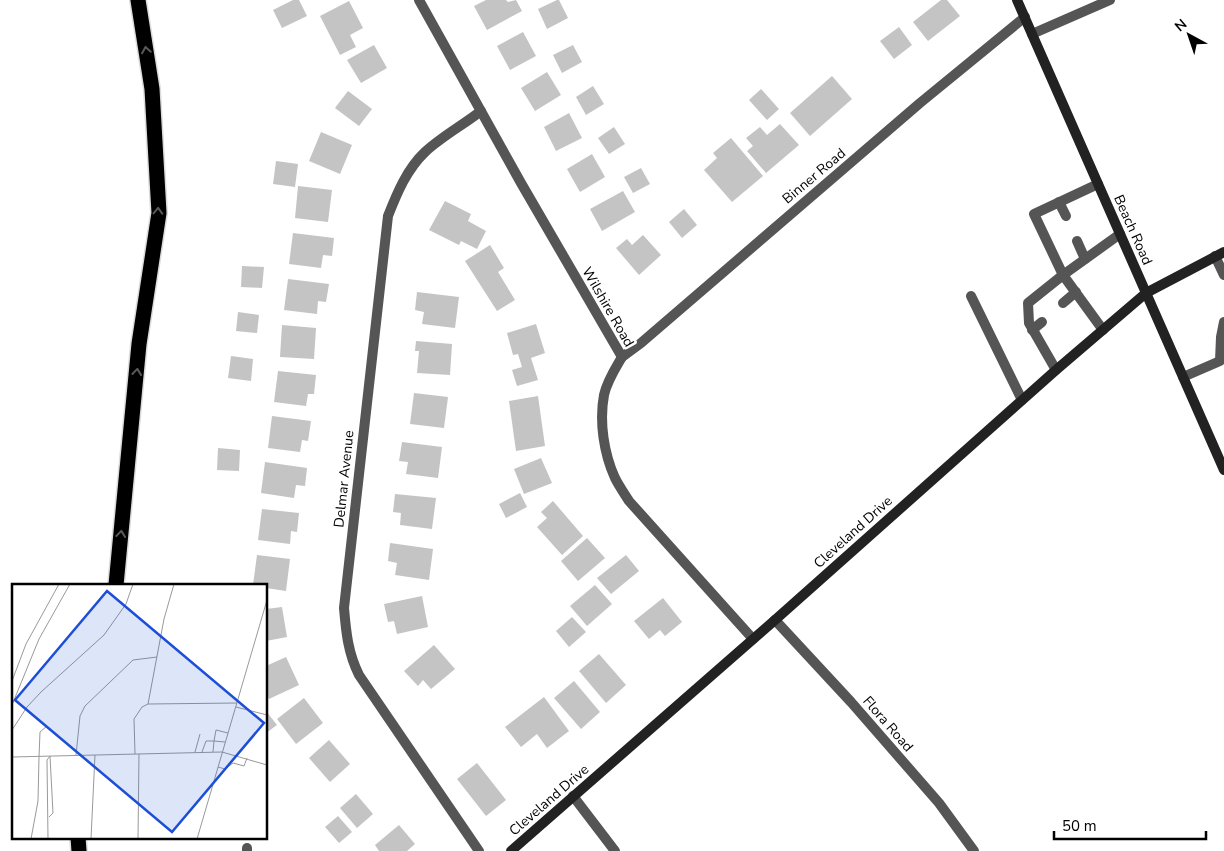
<svg xmlns="http://www.w3.org/2000/svg" width="1224" height="851" viewBox="0 0 1224 851" font-family="'Nunito Sans',sans-serif">
<style>
.building{fill:#c4c4c4}
.lines{fill:none;stroke-linecap:round;stroke-linejoin:round}
.highway-casing{stroke:#dbdbdb;stroke-width:18}
.lane{stroke:#555;stroke-width:10}
.street{stroke:#555;stroke-width:10}
.secondary{stroke:#222;stroke-width:10}
.highway{stroke:#000;stroke-width:15}
.oneway{stroke:#595959}
.labels{text-anchor:middle;dominant-baseline:central;stroke-width:5;stroke-linejoin:round;paint-order:stroke}
.street-label{font-size:14px;fill:#000;stroke:#fff}
.inset-road{fill:none;stroke:#999;stroke-width:1}
.view{fill:#1d4ed8;fill-opacity:0.15;stroke:#1d4ed8;stroke-width:2.5}
.inset-edge{fill:none;stroke:#000;stroke-width:2.5}
</style>
<rect width="100%" height="100%" fill="#fff"/>
<g class="building">
<polygon points="293,0 299,0 307,16 282,28 273,10"/>
<polygon points="486,0 506,0 508,2 516,0 522,11 487,30 474,6"/>
<polygon points="557,0 559,0 568,18 547,29 538,9"/>
<polygon points="941,0 947,0 960,16 928,41 913,22"/>
<polygon points="349,1 363,28 350,35 356,47 340,55 320,16"/>
<polygon points="899,27 912,45 894,59 880,41"/>
<polygon points="523,32 536,56 510,70 497,46"/>
<polygon points="374,45 387,68 361,83 347,60"/>
<polygon points="573,45 582,62 562,73 553,55"/>
<polygon points="547,72 561,95 535,111 521,88"/>
<polygon points="832,76 852,99 810,136 790,113"/>
<polygon points="593,86 604,104 586,115 576,97"/>
<polygon points="761,89 779,109 767,120 749,100"/>
<polygon points="348,91 372,109 359,126 335,108"/>
<polygon points="569,113 582,138 556,151 544,127"/>
<polygon points="780,124 799,145 766,173 747,151 753,146 746,138 760,127 767,135"/>
<polygon points="614,127 625,144 609,154 598,138"/>
<polygon points="321,132 352,145 340,174 309,161"/>
<polygon points="731,138 763,176 732,202 704,170 717,158 713,153"/>
<polygon points="592,154 605,177 580,192 567,169"/>
<polygon points="276,161 298,164 295,187 273,184"/>
<polygon points="641,168 650,184 633,193 624,177"/>
<polygon points="298,186 332,190 328,222 295,218"/>
<polygon points="623,191 635,212 602,231 590,209"/>
<polygon points="445,201 471,214 468,221 486,231 477,249 461,241 459,245 429,230"/>
<polygon points="684,209 697,225 682,238 669,222"/>
<polygon points="293,233 334,238 332,256 323,255 321,268 289,264"/>
<polygon points="643,235 661,255 639,275 616,248 627,239 632,245"/>
<polygon points="490,245 504,268 498,272 515,300 497,311 465,261"/>
<polygon points="242,266 264,267 262,288 241,287"/>
<polygon points="288,279 329,284 326,302 318,301 317,314 284,310"/>
<polygon points="417,292 459,297 455,328 422,324 424,312 415,310"/>
<polygon points="238,312 259,315 257,333 236,331"/>
<polygon points="536,324 545,353 531,358 538,380 517,386 512,370 522,367 518,354 513,355 507,333"/>
<polygon points="282,325 316,328 314,359 280,357"/>
<polygon points="416,341 452,344 450,375 417,373 419,351 415,351"/>
<polygon points="231,356 253,359 251,381 228,378"/>
<polygon points="278,371 316,375 314,394 308,394 306,406 274,402"/>
<polygon points="414,393 448,397 444,428 410,424"/>
<polygon points="538,396 545,446 516,451 509,401"/>
<polygon points="272,416 311,421 308,441 302,440 300,452 268,448"/>
<polygon points="402,442 442,447 438,478 406,474 408,462 399,461"/>
<polygon points="218,448 240,450 239,471 217,470"/>
<polygon points="541,458 552,483 524,494 514,469"/>
<polygon points="265,462 307,468 305,486 296,485 294,498 261,493"/>
<polygon points="520,493 527,507 506,518 499,504"/>
<polygon points="395,494 436,498 432,529 400,525 401,513 393,512"/>
<polygon points="553,501 583,536 562,555 537,527 547,518 541,512"/>
<polygon points="262,509 299,513 297,532 291,531 290,544 258,540"/>
<polygon points="587,538 605,558 578,581 561,561"/>
<polygon points="390,543 433,549 429,580 395,575 397,563 388,561"/>
<polygon points="257,555 290,559 286,591 266,588 266,585 253,585"/>
<polygon points="626,555 639,571 611,594 597,578"/>
<polygon points="595,585 612,604 587,626 570,606"/>
<polygon points="422,596 428,627 397,634 394,621 388,622 384,604"/>
<polygon points="663,598 682,622 665,636 660,630 649,639 634,621"/>
<polygon points="282,607 287,637 266,641 266,609"/>
<polygon points="572,617 586,632 569,647 556,631"/>
<polygon points="434,645 455,669 431,689 423,680 418,686 404,671"/>
<polygon points="599,654 626,685 606,703 579,671"/>
<polygon points="286,657 299,685 269,699 266,693 266,666"/>
<polygon points="574,681 600,712 581,729 554,698"/>
<polygon points="544,697 569,731 547,748 537,734 521,747 505,727"/>
<polygon points="304,698 323,723 296,744 277,719"/>
<polygon points="266,711 277,725 266,733"/>
<polygon points="329,740 350,764 330,782 309,758"/>
<polygon points="477,763 506,800 486,816 457,779"/>
<polygon points="356,794 373,814 357,828 340,808"/>
<polygon points="338,816 352,832 339,843 325,827"/>
<polygon points="399,825 415,844 407,851 379,851 375,845"/>
</g>
<g class="lines">
<g class="highway-casing">
<g id="highway">
<polyline points="116,585 139,344 159,213 152,89 138,0"/>
<polyline points="78,837 79,851"/>
</g>
</g>
<g class="lane">
<polyline points="1098,184 1034,214 1063,275 1120,234"/>
<polyline points="1059,202 1066,216"/>
<polyline points="1077,241 1085,259"/>
<polyline points="1215,256 1224,275"/>
<polyline points="971,296 1022,400"/>
<polyline points="1063,303 1076,292"/>
<polyline points="1032,330 1042,322"/>
<polyline points="1056,370 1029,323 1028,303 1063,275 1103,330"/>
<polyline points="1183,377 1220,361 1221,337 1224,322"/>
<polyline points="247,851 247,848"/>
</g>
<g class="street">
<path d="M 419,0 L 521,183 L 622,357 C 615,369 607,381 604,395 C 599,422 604,454 615,478 C 619,486 624,493 629,501 L 753,639"/>
<polyline points="1032,34 1110,0"/>
<polyline points="622,357 641,343 920,103 1025,17"/>
<polyline points="775,620 851,702 939,803 974,851"/>
<polyline points="573,796 615,851"/>
<path d="M 479,851 L 359,675 C 348,653 346,632 344,608 L 388,216 C 397,193 407,169 425,152 C 441,137 463,125 481,111"/>
</g>
<g class="secondary">
<polyline points="1017,0 1224,470"/>
<polyline points="511,851 775,620 1056,370 1146,293 1224,252"/>
</g>
<use href="#highway" class="highway"/>
</g>
<defs><path id="oneway-chevron" d="M-2-3.5L2.5 0L-2 3.5" fill="none" stroke-width="1.6" stroke-linecap="round" stroke-linejoin="round" transform="scale(1.25)"/></defs>
<g class="oneway">
<use href="#oneway-chevron" transform="translate(146 50) rotate(-99)"/>
<use href="#oneway-chevron" transform="translate(158 211) rotate(-88)"/>
<use href="#oneway-chevron" transform="translate(137 372) rotate(-84)"/>
<use href="#oneway-chevron" transform="translate(121 534) rotate(-84)"/>
</g>
<g class="labels">
<g class="street-label">
<text transform="translate(814 176) rotate(-40)">Binner Road</text>
<text transform="translate(1133 230) rotate(66)">Beach Road</text>
<text transform="translate(608 307) rotate(60)">Wilshire Road</text>
<text transform="translate(344 479) rotate(-84)">Delmar Avenue</text>
<text transform="translate(853 532) rotate(-42)">Cleveland Drive</text>
<text transform="translate(888 724) rotate(49)">Flora Road</text>
<text transform="translate(549 800) rotate(-41)">Cleveland Drive</text>
</g>
</g>
<g transform="translate(12 584)">
<rect width="255" height="255" fill="#fff"/>
<path class="inset-road" d="M 0,97 L 14,60 L 47,0M 136,120 L 225,119M 0,121 L 27,55 L 58,0M 224,123 L 255,131M 0,146 L 15,123 L 29,108 L 92,51 L 114,20 L 121,0M 213,158 L 202,157 L 204,146 L 216,149M 183,168 L 188,150M 190,168 L 194,157 L 202,157 L 201,168M 123,170 L 122,135 L 130,123 L 136,120 L 152,35 L 162,0M 64,171 L 68,132 L 73,122 L 121,76 L 145,73M 0,173 L 210,168 L 255,181M 27,173 L 28,148 L 35,142M 206,183 L 213,185 L 221,179 L 232,182 L 235,174M 37,233 L 41,229 L 38,172M 19,255 L 26,217 L 27,173M 36,255 L 35,176 L 38,172M 79,255 L 83,171M 126,255 L 127,170M 185,255 L 255,16"/>
<path class="view" d="M 95,7 L 252,139 L 160,248 L 3,116 Z"/>
<rect width="255" height="255" class="inset-edge"/>
</g>
<g transform="translate(1189 35) rotate(320)" stroke="#ffffff" stroke-width="4" paint-order="stroke">
<path d="M0-4L9 19L0 12L-9 19Z" fill="#000000"/>
<text y="-8" font-size="14" font-weight="bold" text-anchor="middle" fill="#000000">N</text>
</g>
<path d="M1054 831v8h152v-8" fill="none" stroke="#000000" stroke-width="2.5"/>
<text x="1062" y="831" font-size="15" fill="#000000" stroke="#ffffff" stroke-width="4" paint-order="stroke">50 m</text>
</svg>
